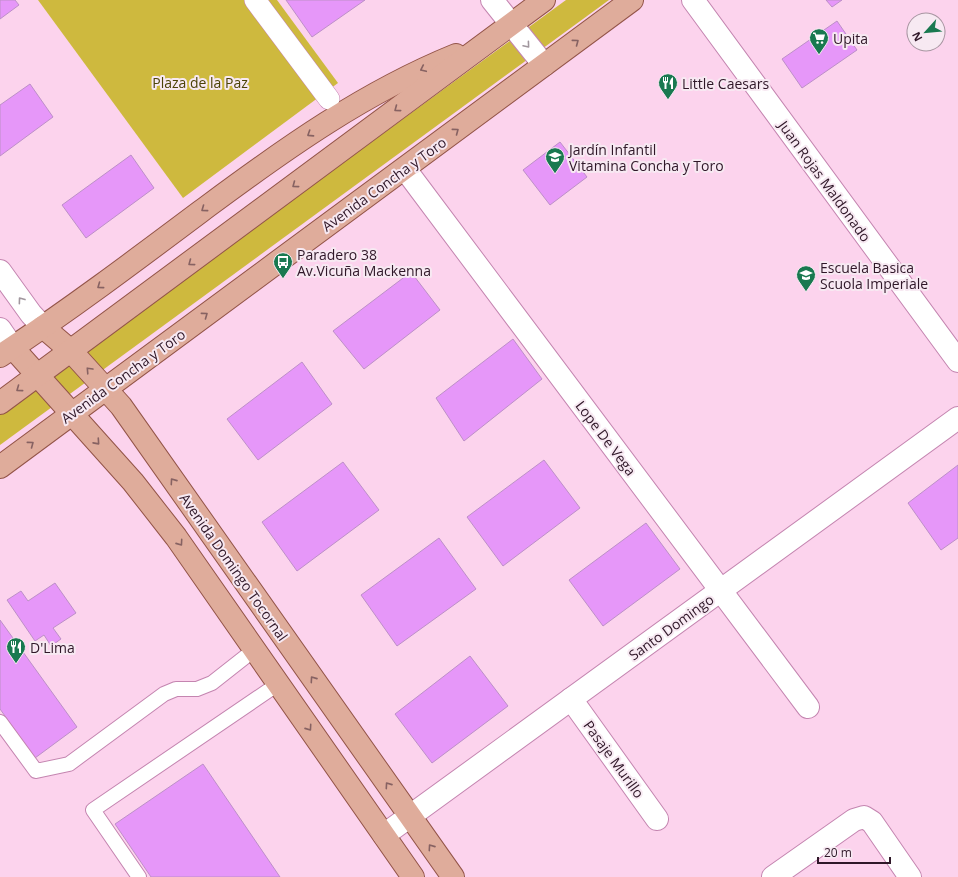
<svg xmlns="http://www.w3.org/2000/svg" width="958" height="877" viewBox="0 0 958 877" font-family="'Open Sans',sans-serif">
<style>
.green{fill:#ceb93e}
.building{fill:#e697f9;stroke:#bd8fc8}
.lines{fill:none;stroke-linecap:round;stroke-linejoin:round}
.service-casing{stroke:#c485b0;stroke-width:16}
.pedestrian-casing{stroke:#c485b0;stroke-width:22}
.minor-casing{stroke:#c485b0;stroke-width:24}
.tertiary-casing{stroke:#c485b0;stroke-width:24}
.secondary-casing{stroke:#c485b0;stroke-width:24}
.primary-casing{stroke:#935448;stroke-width:24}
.service{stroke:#fff;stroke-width:14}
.pedestrian{stroke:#fff;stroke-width:21}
.minor{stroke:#fff;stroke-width:22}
.tertiary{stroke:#fff;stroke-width:22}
.secondary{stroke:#fff;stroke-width:22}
.primary{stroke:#dfac9b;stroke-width:22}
.oneway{stroke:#876262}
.oneway2{stroke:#a1979e}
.labels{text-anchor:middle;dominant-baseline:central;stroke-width:4;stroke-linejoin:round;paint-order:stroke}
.poi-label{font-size:14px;fill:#2f1728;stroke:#f7e9f2;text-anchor:start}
.park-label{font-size:14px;fill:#4c4306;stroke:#f7e9f2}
.street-label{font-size:14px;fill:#2f1728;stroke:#f7e9f2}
</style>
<rect width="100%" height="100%" fill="#fcd3ed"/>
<g class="green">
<polygon points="38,0 277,0 338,83 183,198"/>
<polygon points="566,0 609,0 0,445 0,413"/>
</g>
<g class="building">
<polygon points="0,0 15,0 19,5 0,19"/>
<polygon points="286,0 365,0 312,37"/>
<polygon points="826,0 842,0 832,7"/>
<polygon points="837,21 857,50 802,88 782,59"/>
<polygon points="30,84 53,117 0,156 0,105"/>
<polygon points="560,142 587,177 550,205 523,170"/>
<polygon points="131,155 154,188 86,238 62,205"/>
<polygon points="411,272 440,310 364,369 333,331"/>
<polygon points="513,339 542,379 464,441 436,398"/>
<polygon points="302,362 332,404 258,460 227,419"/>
<polygon points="544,460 580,508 503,566 467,517"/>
<polygon points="343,462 379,510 297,571 262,522"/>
<polygon points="958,465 958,538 941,550 908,503"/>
<polygon points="646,523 680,569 603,626 569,580"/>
<polygon points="439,538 476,589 397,646 361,595"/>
<polygon points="55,583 76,613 53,628 61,639 51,646 44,635 35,641 7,600 21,591 28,601"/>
<polygon points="0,620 77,727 35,758 0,709"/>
<polygon points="470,656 508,706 432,763 395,714"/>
<polygon points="203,764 280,877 151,877 115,824"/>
</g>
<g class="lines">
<g class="service-casing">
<g id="service">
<polyline points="0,722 36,771 69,764 164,694 176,689 197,689 212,683 254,650"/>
<polyline points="139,877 93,810 278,684"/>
</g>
</g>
<g class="pedestrian-casing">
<polyline id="pedestrian" points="255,0 329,99"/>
</g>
<g class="minor-casing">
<g id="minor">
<polyline points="492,0 544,65"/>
<polyline points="405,169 808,707"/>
<polyline points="571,699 657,819"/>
<polyline points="773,877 854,820 864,817 872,822 910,877"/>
</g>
</g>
<g class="tertiary-casing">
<g id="tertiary">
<polyline points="693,0 958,361"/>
<polyline points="384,835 958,418"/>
</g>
</g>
<g class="secondary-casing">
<g id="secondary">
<polyline points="0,271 31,314 43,327"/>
<polyline points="0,329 13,348"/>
</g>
</g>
<g class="primary-casing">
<g id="primary">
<polyline points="43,327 71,351 121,406 453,877"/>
<polyline points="13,348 133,482 176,537 413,877"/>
<path d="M 0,356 C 71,309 140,257 208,206 C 286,148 365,92 456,55"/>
<polyline points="0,403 544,0"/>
<polyline points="0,467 632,0"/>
</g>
</g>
<use href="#service" class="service"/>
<use href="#pedestrian" class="pedestrian"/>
<use href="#minor" class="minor"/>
<use href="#tertiary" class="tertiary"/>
<use href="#secondary" class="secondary"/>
<use href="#primary" class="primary"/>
</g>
<defs><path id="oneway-chevron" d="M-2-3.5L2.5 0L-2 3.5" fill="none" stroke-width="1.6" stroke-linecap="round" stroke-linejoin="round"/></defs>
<g class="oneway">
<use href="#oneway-chevron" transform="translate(576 42) rotate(-37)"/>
<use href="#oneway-chevron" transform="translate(423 69) rotate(155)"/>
<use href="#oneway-chevron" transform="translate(397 109) rotate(143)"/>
<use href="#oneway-chevron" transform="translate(456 131) rotate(-37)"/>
<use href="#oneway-chevron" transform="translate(310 134) rotate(147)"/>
<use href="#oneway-chevron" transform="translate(295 185) rotate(143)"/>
<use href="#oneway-chevron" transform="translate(204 209) rotate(144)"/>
<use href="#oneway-chevron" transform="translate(191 263) rotate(143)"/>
<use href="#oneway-chevron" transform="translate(100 286) rotate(144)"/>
<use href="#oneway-chevron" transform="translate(205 315) rotate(-36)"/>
<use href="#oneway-chevron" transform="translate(89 370) rotate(-133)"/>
<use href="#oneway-chevron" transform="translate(19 389) rotate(144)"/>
<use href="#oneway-chevron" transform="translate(97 442) rotate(48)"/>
<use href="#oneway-chevron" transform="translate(31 444) rotate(-37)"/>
<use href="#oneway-chevron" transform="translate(173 481) rotate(-125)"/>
<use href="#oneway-chevron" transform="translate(180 543) rotate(55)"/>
<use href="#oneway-chevron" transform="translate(313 679) rotate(-125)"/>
<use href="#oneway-chevron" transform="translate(309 728) rotate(55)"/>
<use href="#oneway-chevron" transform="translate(388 785) rotate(-125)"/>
<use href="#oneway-chevron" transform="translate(431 847) rotate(-125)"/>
</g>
<g class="oneway2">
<use href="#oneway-chevron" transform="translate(527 45) rotate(50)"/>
<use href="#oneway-chevron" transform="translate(21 300) rotate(-126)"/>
</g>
<defs>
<g id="supermarket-pin" transform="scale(1)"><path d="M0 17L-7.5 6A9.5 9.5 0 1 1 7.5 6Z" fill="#197950" stroke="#f7e9f2"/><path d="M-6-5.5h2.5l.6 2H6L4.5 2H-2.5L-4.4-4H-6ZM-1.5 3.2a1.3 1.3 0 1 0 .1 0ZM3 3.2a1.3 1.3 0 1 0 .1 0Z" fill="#fff"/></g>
<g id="restaurant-pin" transform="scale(1)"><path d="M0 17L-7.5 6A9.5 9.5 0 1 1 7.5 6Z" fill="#197950" stroke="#f7e9f2"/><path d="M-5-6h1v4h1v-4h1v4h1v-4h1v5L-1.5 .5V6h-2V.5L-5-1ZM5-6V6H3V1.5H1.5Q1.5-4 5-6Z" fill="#fff"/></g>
<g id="school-pin" transform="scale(1)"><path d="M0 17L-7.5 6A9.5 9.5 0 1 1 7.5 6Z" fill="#197950" stroke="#f7e9f2"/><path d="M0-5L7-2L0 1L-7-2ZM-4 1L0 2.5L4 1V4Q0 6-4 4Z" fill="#fff"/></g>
<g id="bus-pin" transform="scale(1)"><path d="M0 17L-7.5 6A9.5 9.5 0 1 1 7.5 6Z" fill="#197950" stroke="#f7e9f2"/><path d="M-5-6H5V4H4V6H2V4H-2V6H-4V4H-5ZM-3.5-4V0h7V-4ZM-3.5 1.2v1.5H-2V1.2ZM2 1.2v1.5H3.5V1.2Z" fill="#fff"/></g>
</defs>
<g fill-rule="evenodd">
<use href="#supermarket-pin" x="819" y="38"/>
<use href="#restaurant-pin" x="668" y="83"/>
<use href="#school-pin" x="555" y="157"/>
<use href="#bus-pin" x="283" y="262"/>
<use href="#school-pin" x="806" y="275"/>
<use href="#restaurant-pin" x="16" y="647"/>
</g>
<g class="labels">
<g class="poi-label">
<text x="833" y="38">Upita</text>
<text x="682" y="83">Little Caesars</text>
<text x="569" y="149">Jardín Infantil<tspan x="569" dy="16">Vitamina Concha y Toro</tspan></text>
<text x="297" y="254">Paradero 38<tspan x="297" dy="16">Av.Vicuña Mackenna</tspan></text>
<text x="820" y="267">Escuela Basica<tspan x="820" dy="16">Scuola Imperiale</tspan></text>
<text x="30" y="647">D'Lima</text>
</g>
<g class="park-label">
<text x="200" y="82">Plaza de la Paz</text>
</g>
<g class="street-label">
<text transform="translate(825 181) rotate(54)">Juan Rojas Maldonado</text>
<text transform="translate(384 184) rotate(-36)">Avenida Concha y Toro</text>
<text transform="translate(123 376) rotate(-36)">Avenida Concha y Toro</text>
<text transform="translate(606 438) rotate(53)">Lope De Vega</text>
<text transform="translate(234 567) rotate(55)">Avenida Domingo Tocornal</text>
<text transform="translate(671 627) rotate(-36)">Santo Domingo</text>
<text transform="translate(614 759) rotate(54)">Pasaje Murillo</text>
</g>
</g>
<g transform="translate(926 32) rotate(243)"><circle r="19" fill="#f7e9f2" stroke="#a795a1"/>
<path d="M0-3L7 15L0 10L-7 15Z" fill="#197950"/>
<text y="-6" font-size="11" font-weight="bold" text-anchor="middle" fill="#2f1728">N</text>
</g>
<path d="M818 857v6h72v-6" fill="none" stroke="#2f1728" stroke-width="2"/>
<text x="824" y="857" font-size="12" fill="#2f1728" stroke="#f7e9f2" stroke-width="3" paint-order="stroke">20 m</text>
</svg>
